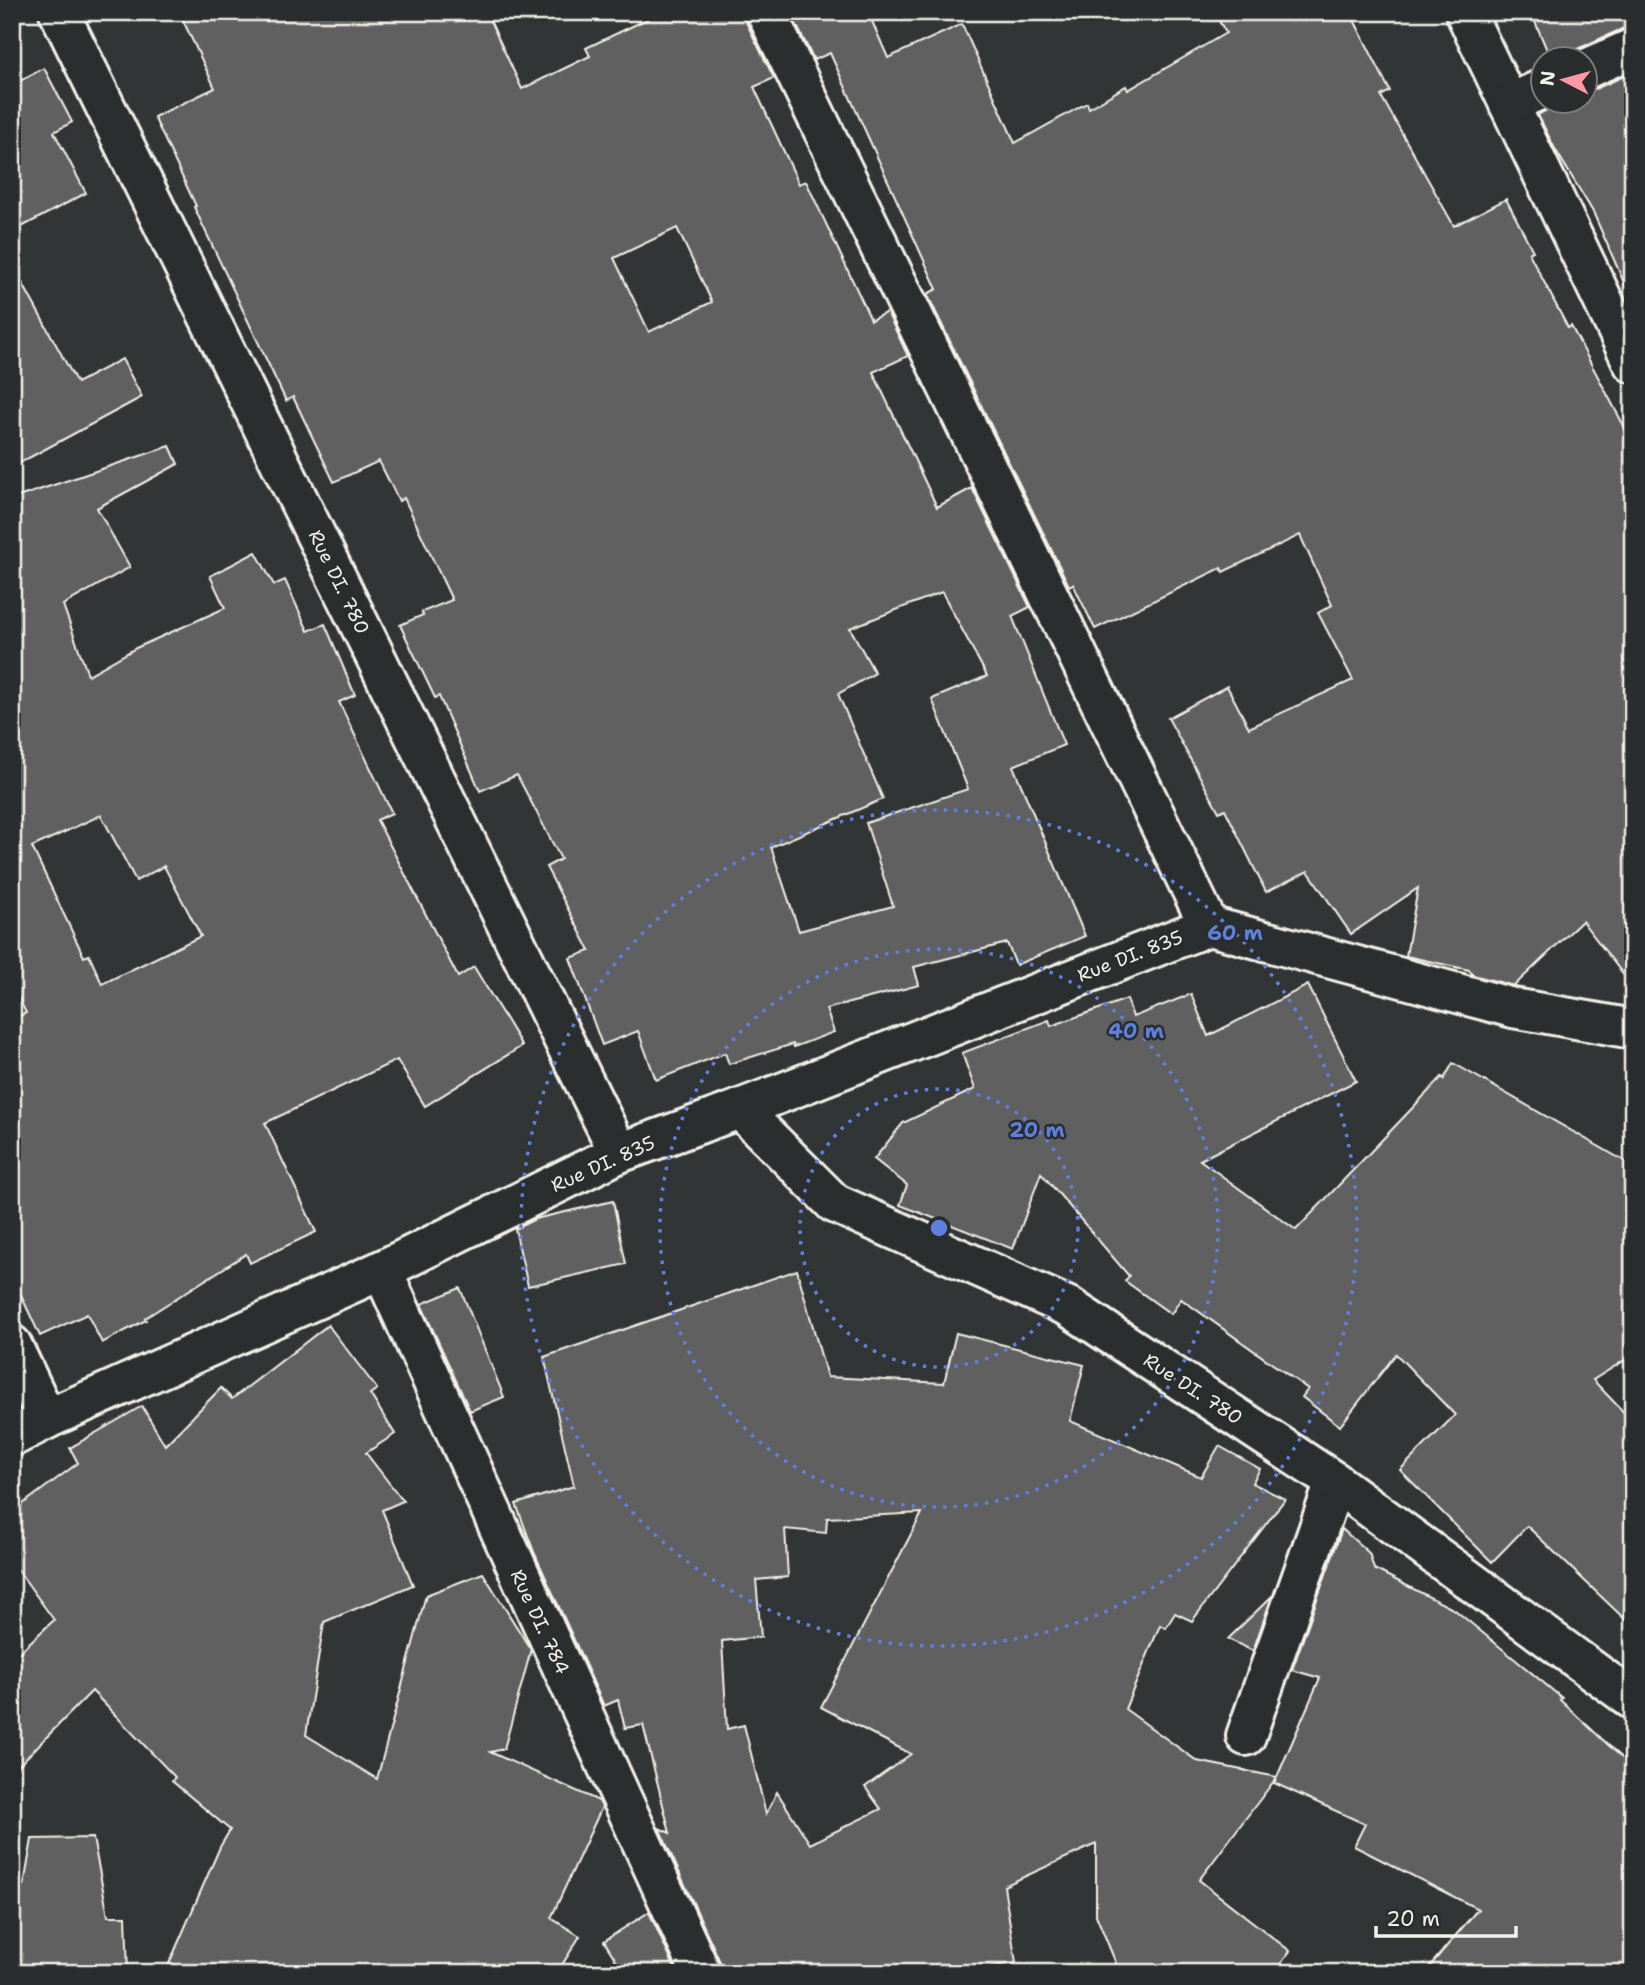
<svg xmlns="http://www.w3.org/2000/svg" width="1645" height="1985" viewBox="0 0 1645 1985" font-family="'Shantell Sans',sans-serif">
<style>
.building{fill:#5f605f;stroke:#f4f1e8;stroke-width:2;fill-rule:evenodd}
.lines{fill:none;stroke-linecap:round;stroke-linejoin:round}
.minor-casing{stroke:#f4f1e8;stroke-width:44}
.tertiary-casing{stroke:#f4f1e8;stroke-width:44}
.minor{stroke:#2a2d2e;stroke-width:38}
.tertiary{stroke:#2a2d2e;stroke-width:38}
.ring{fill:none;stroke:#5e7fdd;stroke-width:3.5;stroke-dasharray:3.5 7}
.labels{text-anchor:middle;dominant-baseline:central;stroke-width:5;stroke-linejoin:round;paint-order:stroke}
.street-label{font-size:19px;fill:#f4f1e8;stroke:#2a2d2e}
.centre{fill:#5e7fdd;stroke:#2a2d2e;stroke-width:3.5}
.ring-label{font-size:21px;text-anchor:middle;font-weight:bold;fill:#5e7fdd;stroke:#2a2d2e;stroke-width:5;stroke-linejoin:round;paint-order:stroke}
</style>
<rect width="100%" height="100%" fill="#323535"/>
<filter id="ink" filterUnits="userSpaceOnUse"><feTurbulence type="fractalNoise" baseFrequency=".0143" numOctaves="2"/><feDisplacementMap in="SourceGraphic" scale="14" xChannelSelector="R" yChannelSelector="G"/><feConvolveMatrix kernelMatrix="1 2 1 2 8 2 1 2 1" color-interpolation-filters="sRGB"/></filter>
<g filter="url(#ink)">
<g class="building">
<path d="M 179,12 L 486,12 L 522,89 L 590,56 L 586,48 L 662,12 L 744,12 L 746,22 L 774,78 L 754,87 L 799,184 L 806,181 L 871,320 L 887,312 L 908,356 L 873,372 L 937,507 L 972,488 L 1030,607 L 1012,616 L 1064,745 L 1013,766 L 1085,936 L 1016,965 L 1007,943 L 914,967 L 919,985 L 826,1009 L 834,1032 L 794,1047 L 793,1044 L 729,1064 L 725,1053 L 656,1080 L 638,1031 L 602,1045 L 570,958 L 590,951 L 546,867 L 561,859 L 517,775 L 480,791 L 439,696 L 435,698 L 400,625 L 423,615 L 422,612 L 452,600 L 404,498 L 399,501 L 379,461 L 334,482 L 293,397 L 286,401 L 194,207 L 196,206 L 154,117 L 215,88 ZM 677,228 L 712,302 L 649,332 L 614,258 ZM 942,592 L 987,676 L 932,699 L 968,789 L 866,823 L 893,906 L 799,931 L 771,847 L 883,799 L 838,694 L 875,673 L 850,628 Z"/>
<polygon points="790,12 868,12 888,58 962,24 1015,143 1087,103 1089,108 1126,86 1128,90 1226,33 1214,12 1350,12 1390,91 1381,96 1454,226 1506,199 1533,251 1529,253 1568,328 1571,326 1633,443 1633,987 1582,921 1514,986 1473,975 1469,970 1406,956 1418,888 1351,934 1308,871 1266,892 1225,809 1219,812 1168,718 1227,686 1249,728 1353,680 1318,613 1332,605 1300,535 1223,572 1221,568 1095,629 1073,584 1069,586 927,294 937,289 830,53 814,60"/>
<polygon points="1531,12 1633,12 1633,27 1624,28 1577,49 1567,60 1551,60"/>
<polygon points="44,68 72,122 54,132 86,193 12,232 12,85"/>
<polygon points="1633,72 1633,303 1593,212 1555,149 1538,115 1561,102 1586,102 1586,91 1595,89"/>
<polygon points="12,264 77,383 122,359 142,397 12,467"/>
<path d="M 170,446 L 178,464 L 97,508 L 130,567 L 63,605 L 88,675 L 136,648 L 225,608 L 210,576 L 256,552 L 274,585 L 285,580 L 308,631 L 325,624 L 355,695 L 339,702 L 392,813 L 377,820 L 458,977 L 474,967 L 522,1046 L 425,1106 L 397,1060 L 265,1123 L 316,1232 L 250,1263 L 246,1254 L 145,1318 L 146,1320 L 102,1343 L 87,1314 L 40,1336 L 12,1276 L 12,1019 L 26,1013 L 12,985 L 12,499 ZM 101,815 L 136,881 L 164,866 L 201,936 L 102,984 L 89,955 L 84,957 L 32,847 Z"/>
<polygon points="1308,985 1356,1081 1200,1160 1296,1230 1442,1077 1444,1079 1453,1063 1633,1166 1633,1355 1593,1380 1633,1422 1633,1627 1527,1526 1492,1562 1400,1470 1455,1415 1396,1354 1340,1426 1302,1397 1308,1389 1181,1299 1171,1314 1125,1281 1129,1276 1041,1173 1013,1249 900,1205 907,1185 874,1159 903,1123 975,1089 962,1053 1049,1020 1051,1026 1127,999 1133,1017 1191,994 1208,1036"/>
<polygon points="613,1201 626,1264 528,1286 515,1229 535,1219"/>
<path d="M 797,1270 L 827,1377 L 944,1383 L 956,1333 L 1084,1365 L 1070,1421 L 1201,1477 L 1219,1446 L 1260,1469 L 1252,1483 L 1285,1499 L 1192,1621 L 1175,1613 L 1166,1628 L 1160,1625 L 1125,1709 L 1197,1761 L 1277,1777 L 1320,1678 L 1292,1670 L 1342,1529 L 1369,1553 L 1374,1569 L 1455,1610 L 1562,1698 L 1560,1700 L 1633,1768 L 1633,1973 L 1424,1973 L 1478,1909 L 1354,1846 L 1365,1824 L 1274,1783 L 1277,1777 L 1199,1880 L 1290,1951 L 1274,1973 L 1120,1973 L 1096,1915 L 1096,1844 L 1004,1886 L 1016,1963 L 948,1973 L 722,1973 L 721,1964 L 659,1828 L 670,1833 L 643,1725 L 625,1728 L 618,1700 L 604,1706 L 534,1552 L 516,1504 L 574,1486 L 544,1357 ZM 922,1513 L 821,1707 L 911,1754 L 865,1787 L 881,1809 L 810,1844 L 777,1792 L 766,1814 L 744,1725 L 727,1729 L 722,1641 L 761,1637 L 756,1580 L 788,1577 L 785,1529 L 826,1533 L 827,1518 Z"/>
<polygon points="460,1288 504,1397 470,1411 421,1304"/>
<polygon points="328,1325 377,1389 370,1394 395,1434 366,1453 403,1501 382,1510 413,1585 324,1622 306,1735 377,1779 426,1595 483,1573 531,1650 504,1749 490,1752 599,1801 602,1807 551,1918 580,1936 557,1973 165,1973 220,1847 230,1830 172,1781 175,1777 92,1691 12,1772 12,1659 54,1620 12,1562 12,1512 78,1463 70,1448 142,1406 165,1445 221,1388 232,1399"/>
<polygon points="1272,1596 1253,1651 1228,1639"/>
<polygon points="93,1838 108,1916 126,1916 128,1973 12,1973 12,1889 24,1885 32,1839"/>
<polygon points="649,1912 677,1973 624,1973 604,1941"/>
</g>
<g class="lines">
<g class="minor-casing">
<g id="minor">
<polyline points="59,12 619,1153"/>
<polyline points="766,12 1209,926 1513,1008 1633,1029"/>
<polyline points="1465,12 1633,363"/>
<polyline points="1586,69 1633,48"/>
<polyline points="1509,104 1544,88"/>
<polyline points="740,1109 1209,926"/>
<polyline points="382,1270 701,1973"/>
<polyline points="12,1345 47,1419"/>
<polyline points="1246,1736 1335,1482"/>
</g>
</g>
<g class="tertiary-casing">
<polyline id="tertiary" points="12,1437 47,1419 382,1270 619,1153 740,1109 834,1203 1069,1307 1335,1482 1633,1700"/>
</g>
<use href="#minor" class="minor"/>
<use href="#tertiary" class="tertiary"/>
</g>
</g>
<g class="ring">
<circle cx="939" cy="1228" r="139"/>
<circle cx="939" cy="1228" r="279"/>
<circle cx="939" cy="1228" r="418"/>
</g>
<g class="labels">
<g class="street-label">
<text transform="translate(339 582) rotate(64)">Rue DI. 780</text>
<text transform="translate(1130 956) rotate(-21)">Rue DI. 835</text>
<text transform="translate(603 1164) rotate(-24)">Rue DI. 835</text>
<text transform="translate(1193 1389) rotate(33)">Rue DI. 780</text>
<text transform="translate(540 1622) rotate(65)">Rue DI. 784</text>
</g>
</g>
<circle cx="939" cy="1228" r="10" class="centre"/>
<g class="ring-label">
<text x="1235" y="940">60 m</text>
<text x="1136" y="1038">40 m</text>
<text x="1037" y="1137">20 m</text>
</g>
<rect width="1645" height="1985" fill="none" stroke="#2a2d2e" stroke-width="42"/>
<rect x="21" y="21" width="1603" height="1943" fill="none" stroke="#f4f1e8" stroke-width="2.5" filter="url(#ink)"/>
<g transform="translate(1564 80) rotate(276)"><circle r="33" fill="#2a2d2e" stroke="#7b7b78" stroke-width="2"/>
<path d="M0-5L12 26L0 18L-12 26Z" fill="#ff9aa2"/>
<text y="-10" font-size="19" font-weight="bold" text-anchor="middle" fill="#f4f1e8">N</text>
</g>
<path d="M1376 1926v10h140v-10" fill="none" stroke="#f4f1e8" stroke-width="3.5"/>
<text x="1386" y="1926" font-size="21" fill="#f4f1e8" stroke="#2a2d2e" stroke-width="5" paint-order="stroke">20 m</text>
</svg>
